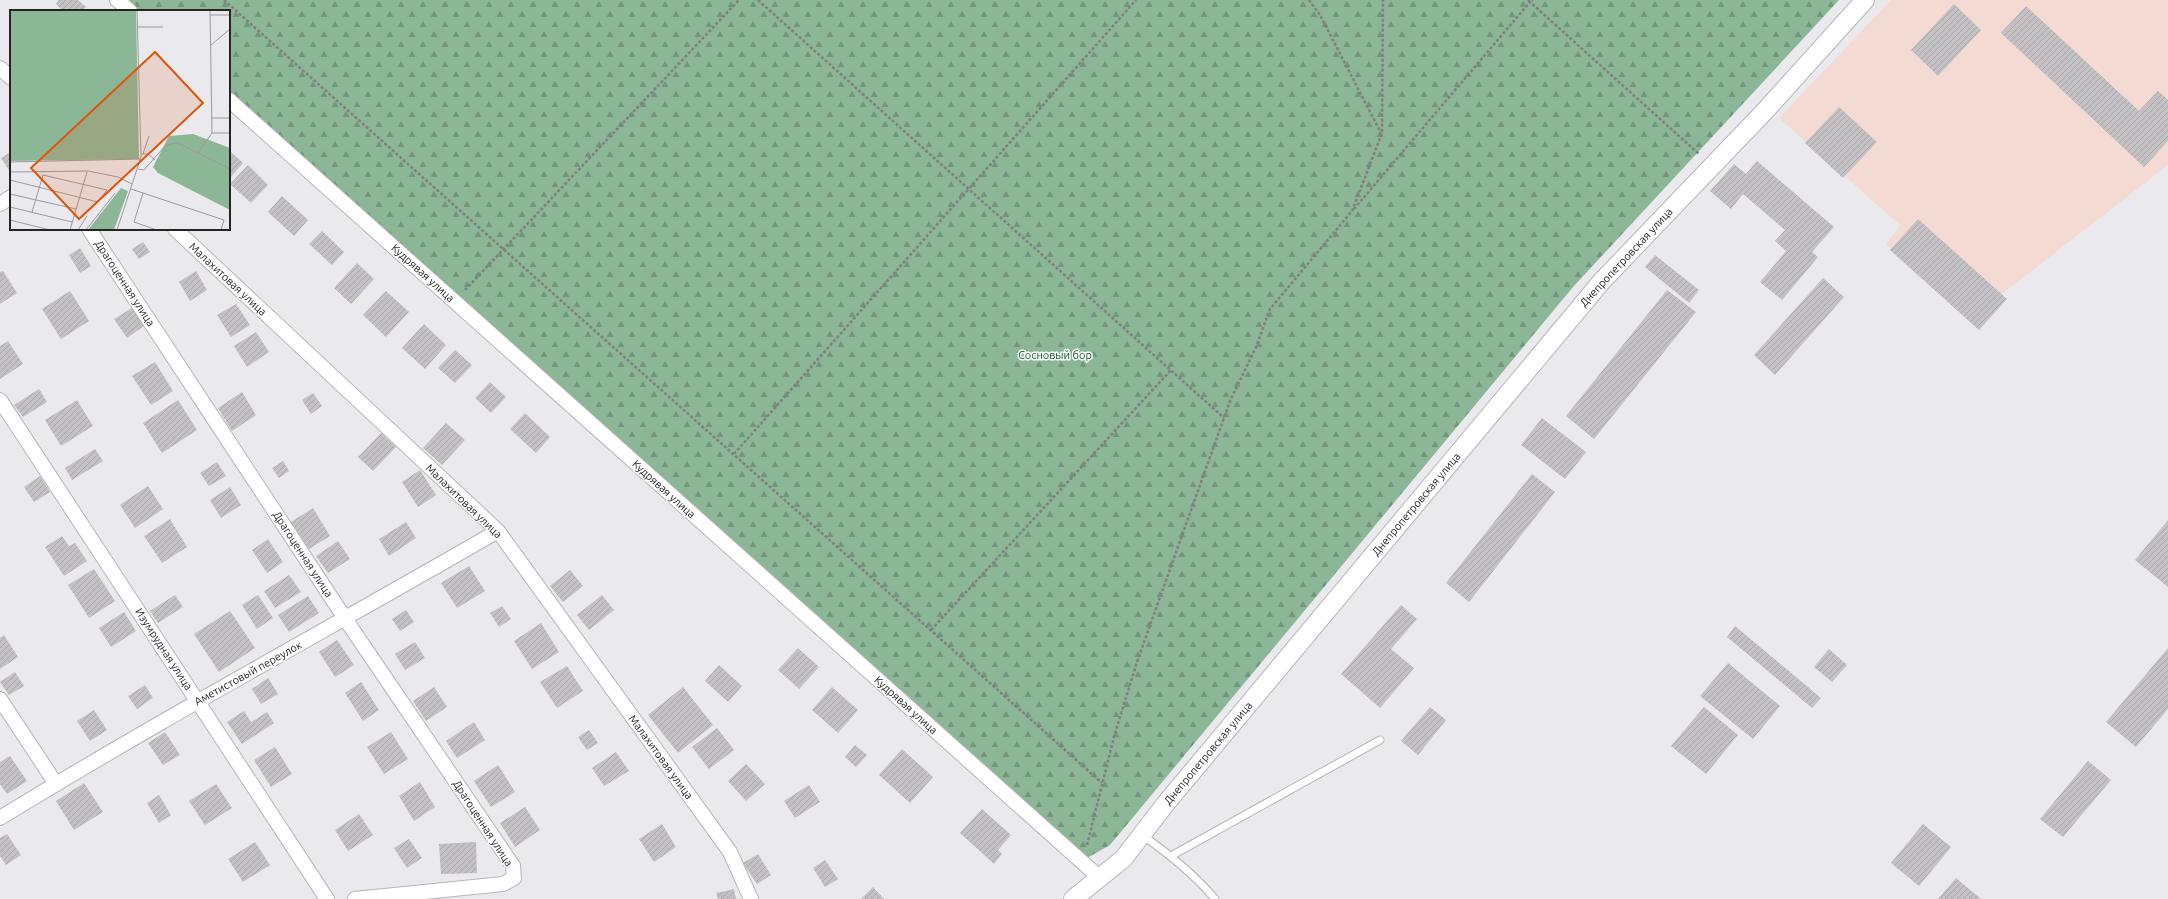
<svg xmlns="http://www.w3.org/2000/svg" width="2168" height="899" viewBox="0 0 2168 899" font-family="Ubuntu,sans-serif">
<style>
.commercial{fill:#f3dad2}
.forest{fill:url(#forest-firs)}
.building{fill:url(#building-hatch)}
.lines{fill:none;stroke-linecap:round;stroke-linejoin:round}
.service-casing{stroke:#b6b5ba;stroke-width:9}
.minor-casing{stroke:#b6b5ba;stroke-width:16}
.tertiary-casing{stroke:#b6b5ba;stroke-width:20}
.path{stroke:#807f82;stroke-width:2.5;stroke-dasharray:3 2;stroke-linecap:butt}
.service{stroke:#fff;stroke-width:7}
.minor{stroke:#fff;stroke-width:14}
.tertiary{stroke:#fff;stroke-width:18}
.labels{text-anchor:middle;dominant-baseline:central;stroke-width:3;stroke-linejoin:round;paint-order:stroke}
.street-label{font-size:11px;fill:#242425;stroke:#fff}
.park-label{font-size:11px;fill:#0c532a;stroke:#fff}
.inset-road{fill:none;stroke:#9b9a9e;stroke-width:1}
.view{fill:#de560d;fill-opacity:0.15;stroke:#de560d;stroke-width:2}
.inset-edge{fill:none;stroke:#242425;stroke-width:2}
</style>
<defs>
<pattern id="forest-firs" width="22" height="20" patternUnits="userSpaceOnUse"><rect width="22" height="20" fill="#8cb797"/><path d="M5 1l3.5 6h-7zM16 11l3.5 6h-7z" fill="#72957b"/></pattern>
<pattern id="building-hatch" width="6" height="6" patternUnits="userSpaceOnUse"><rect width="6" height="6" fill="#c4c1c5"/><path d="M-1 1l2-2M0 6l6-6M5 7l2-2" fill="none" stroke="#a8a6a9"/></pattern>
</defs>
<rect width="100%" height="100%" fill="#eae9ee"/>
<polygon class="commercial" points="1891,0 2168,0 2168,165 1971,318 1886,244 1900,225 1779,118"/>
<polygon class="forest" points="126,0 1839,0 1573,287 1110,845 1087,858 229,92 229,11 138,11"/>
<g class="building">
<polygon points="59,0 78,0 86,7 82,11 63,11 56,4"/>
<polygon points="1954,4 1981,30 1938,76 1911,50"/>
<polygon points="2026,6 2139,111 2158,91 2168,100 2168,141 2144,167 2001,33"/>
<polygon points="1839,107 1877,142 1843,178 1805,143"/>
<polygon points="229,150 243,163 229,179"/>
<polygon points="11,152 11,169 9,170 1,158"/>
<polygon points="1757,161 1834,227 1812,252 1818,257 1782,300 1760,282 1786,251 1775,241 1785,230 1743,194 1731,209 1710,191 1734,164 1746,174"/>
<polygon points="248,165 268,185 251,203 230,184"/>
<polygon points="282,196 308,220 294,236 268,212"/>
<polygon points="1918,219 2007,299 1979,330 1890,250"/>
<polygon points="322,231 344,252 332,265 309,244"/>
<polygon points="143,242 150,252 139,259 132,249"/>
<polygon points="80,248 91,266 80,273 69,255"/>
<polygon points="1655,255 1699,290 1689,303 1645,267"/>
<polygon points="357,263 374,279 351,304 334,288"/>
<polygon points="3,271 17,293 0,304 0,272"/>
<polygon points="196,271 207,290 190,301 179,282"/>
<polygon points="1823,278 1844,297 1775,375 1754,355"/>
<polygon points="1667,290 1696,312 1594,439 1566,416"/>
<polygon points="70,291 89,321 61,339 42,309"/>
<polygon points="386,291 409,312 386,337 363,315"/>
<polygon points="236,304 250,325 231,337 217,315"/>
<polygon points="132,308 144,326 127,338 114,319"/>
<polygon points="424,324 446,345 425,369 402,348"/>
<polygon points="256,332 269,352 247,367 234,346"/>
<polygon points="8,341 23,364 0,379 0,346"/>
<polygon points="455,350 472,365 455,383 438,368"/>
<polygon points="155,362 173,391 151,405 132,376"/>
<polygon points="490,382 506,397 491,413 475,398"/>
<polygon points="39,389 47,402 23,417 14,405"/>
<polygon points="242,392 256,415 232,431 218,408"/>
<polygon points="313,393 322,406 311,414 302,400"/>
<polygon points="77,400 93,426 61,446 45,420"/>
<polygon points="178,400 197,430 162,453 143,423"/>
<polygon points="525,413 550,437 536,453 510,429"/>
<polygon points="1542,418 1586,452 1565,479 1521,445"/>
<polygon points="446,423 465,440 442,465 423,448"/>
<polygon points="381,433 396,447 373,471 358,457"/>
<polygon points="95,449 103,461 72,480 65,468"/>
<polygon points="283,461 289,471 279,478 272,468"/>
<polygon points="217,462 226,476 209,486 200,473"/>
<polygon points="420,470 436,495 418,507 402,482"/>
<polygon points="1532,474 1555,492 1469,602 1446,583"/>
<polygon points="40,476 50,492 34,502 24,487"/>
<polygon points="148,486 163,509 135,528 120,505"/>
<polygon points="230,487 241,505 221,518 210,500"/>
<polygon points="313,508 330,536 309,549 291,522"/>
<polygon points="170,519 187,547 162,563 144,536"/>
<polygon points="2168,520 2168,587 2135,560"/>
<polygon points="406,522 416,538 389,556 379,539"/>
<polygon points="62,536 69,546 75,543 87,561 64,576 45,547"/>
<polygon points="268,539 283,562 267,573 252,550"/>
<polygon points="338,541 350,559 328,573 316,556"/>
<polygon points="469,566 485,591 457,608 441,583"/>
<polygon points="94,569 115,601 89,618 68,585"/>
<polygon points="570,570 583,586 563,602 550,586"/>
<polygon points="289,575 301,592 275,608 264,591"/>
<polygon points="175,595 183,607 158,623 150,611"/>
<polygon points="258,595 273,618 257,629 242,605"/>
<polygon points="602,595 614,610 589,630 577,615"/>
<polygon points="308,596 319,613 289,632 278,615"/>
<polygon points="1401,605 1417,619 1391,649 1414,668 1380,708 1341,674"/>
<polygon points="502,606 511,619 499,627 490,613"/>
<polygon points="406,610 414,622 400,631 392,619"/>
<polygon points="230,611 255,648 219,672 194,634"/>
<polygon points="124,612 136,631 111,647 99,628"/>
<polygon points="541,623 559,652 532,669 514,641"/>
<polygon points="1735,626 1821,698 1812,708 1727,637"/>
<polygon points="4,635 18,657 0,669 0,638"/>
<polygon points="337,640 354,665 335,677 319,652"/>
<polygon points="415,642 425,658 405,670 395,654"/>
<polygon points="798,648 819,667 799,689 778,670"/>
<polygon points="2168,648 2168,709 2136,747 2106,722"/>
<polygon points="1829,649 1847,665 1832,682 1814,667"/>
<polygon points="1728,663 1780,706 1753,739 1700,696"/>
<polygon points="719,665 742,686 728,702 705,681"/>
<polygon points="567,666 583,691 557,708 540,682"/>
<polygon points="15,672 24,686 9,695 0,682"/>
<polygon points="268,678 278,694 261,704 252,689"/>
<polygon points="361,682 379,710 363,721 345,693"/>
<polygon points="145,685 153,698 137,709 128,696"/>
<polygon points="434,687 447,707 426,721 413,701"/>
<polygon points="683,687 713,725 678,753 648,715"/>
<polygon points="832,687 858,710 838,733 812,710"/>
<polygon points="1430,707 1446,720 1418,755 1401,741"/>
<polygon points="1704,707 1738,735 1706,774 1671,746"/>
<polygon points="94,710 107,730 90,741 77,721"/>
<polygon points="244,711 251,722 267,712 274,723 242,744 227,722"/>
<polygon points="474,722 485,740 457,758 446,741"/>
<polygon points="717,728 734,750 709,769 692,747"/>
<polygon points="589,730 598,743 587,750 578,737"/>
<polygon points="165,732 180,755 163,765 148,743"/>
<polygon points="391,732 408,759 384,774 367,747"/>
<polygon points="855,745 867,755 856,767 845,757"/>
<polygon points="275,747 292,774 271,787 254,760"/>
<polygon points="902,749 933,777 910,803 879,775"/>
<polygon points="616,752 629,771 604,786 592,768"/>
<polygon points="10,756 27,781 7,794 0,784 0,762"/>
<polygon points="2088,761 2111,780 2063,837 2040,819"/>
<polygon points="746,764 765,784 746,801 728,781"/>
<polygon points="498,765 515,792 491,807 474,781"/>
<polygon points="420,782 435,807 414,821 399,796"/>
<polygon points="84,783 103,812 74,830 56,801"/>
<polygon points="216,784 232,808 205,825 189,801"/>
<polygon points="809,785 820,802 795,818 784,801"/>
<polygon points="159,795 171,815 159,823 147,803"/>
<polygon points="525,807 540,830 515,847 500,823"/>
<polygon points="982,809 1011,835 998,850 1002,854 994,864 960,833"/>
<polygon points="359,814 373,835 348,851 335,830"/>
<polygon points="662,824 676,847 654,862 639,839"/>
<polygon points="1923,824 1951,847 1919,886 1891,863"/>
<polygon points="7,834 21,855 6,865 0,856 0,838"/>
<polygon points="409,839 422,858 407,868 394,848"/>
<polygon points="255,842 270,865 243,882 228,859"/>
<polygon points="476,842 477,873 441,874 439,844"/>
<polygon points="758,854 771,875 757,884 743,863"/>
<polygon points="825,860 838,879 825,887 813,868"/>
<polygon points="1956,878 1981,899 1938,899"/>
<polygon points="873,887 884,899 861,899"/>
<polygon points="734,889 736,899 718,899 716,893"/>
</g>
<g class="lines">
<g class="service-casing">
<g id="service">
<path d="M 1142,835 C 1169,854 1194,874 1215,899"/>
<polyline points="1171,856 1380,740"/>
</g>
</g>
<g class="minor-casing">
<g id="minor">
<polyline points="117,0 130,11"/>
<polyline points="0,68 11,78"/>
<polyline points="229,100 1100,878"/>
<polyline points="0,204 11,197"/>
<polyline points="89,229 346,620 513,866 514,878 503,884 355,899"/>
<polyline points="175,229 498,531 730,852 751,899"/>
<polyline points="0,400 327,899"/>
<polyline points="0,699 56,784"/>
<path d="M 0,818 C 163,718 332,627 498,531"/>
</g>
</g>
<g class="tertiary-casing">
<polyline id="tertiary" points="1073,899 1123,859 1167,802 1602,281 1764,112 1865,0"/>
</g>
<g class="path">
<polyline points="224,0 1102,783"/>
<polyline points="758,0 1224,418"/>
<polyline points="1309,0 1320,15 1381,133"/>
<polyline points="1528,0 1530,2 1533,0"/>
<polyline points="1354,209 1530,2 1699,154"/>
<polyline points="465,290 739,0"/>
<polyline points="734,454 1136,0"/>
<polyline points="931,630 1171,370"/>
<polyline points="1087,845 1115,733 1138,659 1230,401 1256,347 1270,309 1352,211 1382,133 1383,0"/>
</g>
<use href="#service" class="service"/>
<use href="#minor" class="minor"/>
<use href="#tertiary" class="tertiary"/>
</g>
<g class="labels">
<g class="street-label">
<text transform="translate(1626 257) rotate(-47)">Днепропетровская улица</text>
<text transform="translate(423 273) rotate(42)">Кудрявая улица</text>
<text transform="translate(228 279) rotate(43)">Малахитовая улица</text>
<text transform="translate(125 283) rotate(57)">Драгоценная улица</text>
<text transform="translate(664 489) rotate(42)">Кудрявая улица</text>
<text transform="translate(464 501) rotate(44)">Малахитовая улица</text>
<text transform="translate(1416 504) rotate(-50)">Днепропетровская улица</text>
<text transform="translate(303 554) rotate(57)">Драгоценная улица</text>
<text transform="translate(164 649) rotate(57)">Изумрудная улица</text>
<text transform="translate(248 673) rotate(-29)">Аметистовый переулок</text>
<text transform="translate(906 705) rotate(42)">Кудрявая улица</text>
<text transform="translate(1208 753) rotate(-50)">Днепропетровская улица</text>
<text transform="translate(661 757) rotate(54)">Малахитовая улица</text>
<text transform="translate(483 823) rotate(57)">Драгоценная улица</text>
</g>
<g class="park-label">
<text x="1055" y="355">Сосновый бор</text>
</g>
</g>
<g transform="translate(10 10)">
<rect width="220" height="220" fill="#eae9ee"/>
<path d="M 0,0 L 126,0 L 129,149 L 0,151 ZM 183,124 L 220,138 L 220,200 L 148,163 L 143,157 L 159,126 ZM 111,178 L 118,181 L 104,220 L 78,220 Z" fill="#8cb797"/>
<path class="inset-road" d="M 200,5 L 220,5M 127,17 L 153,17M 201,35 L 220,19M 201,108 L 220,108M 202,123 L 220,123M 188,143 L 202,123 L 200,0M 132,144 L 138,144 L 145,150M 133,144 L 139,126M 0,152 L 130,149M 128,159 L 134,160 L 155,136 L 164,133 L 172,135 L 220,159M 0,162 L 78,161 L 108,167 L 122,174M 0,170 L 88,192 L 97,180 L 33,165M 121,179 L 133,183 L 124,212 L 147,220M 133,183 L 214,210 L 211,220M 0,184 L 66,199M 0,197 L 62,212M 22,202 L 33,165M 0,210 L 40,220M 60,220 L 77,162M 68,220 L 77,206M 76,220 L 105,183M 107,220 L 131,147 L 127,0"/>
<path class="view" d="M 145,42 L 193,93 L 69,209 L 21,158 Z"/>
<rect width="220" height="220" class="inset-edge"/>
</g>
</svg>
